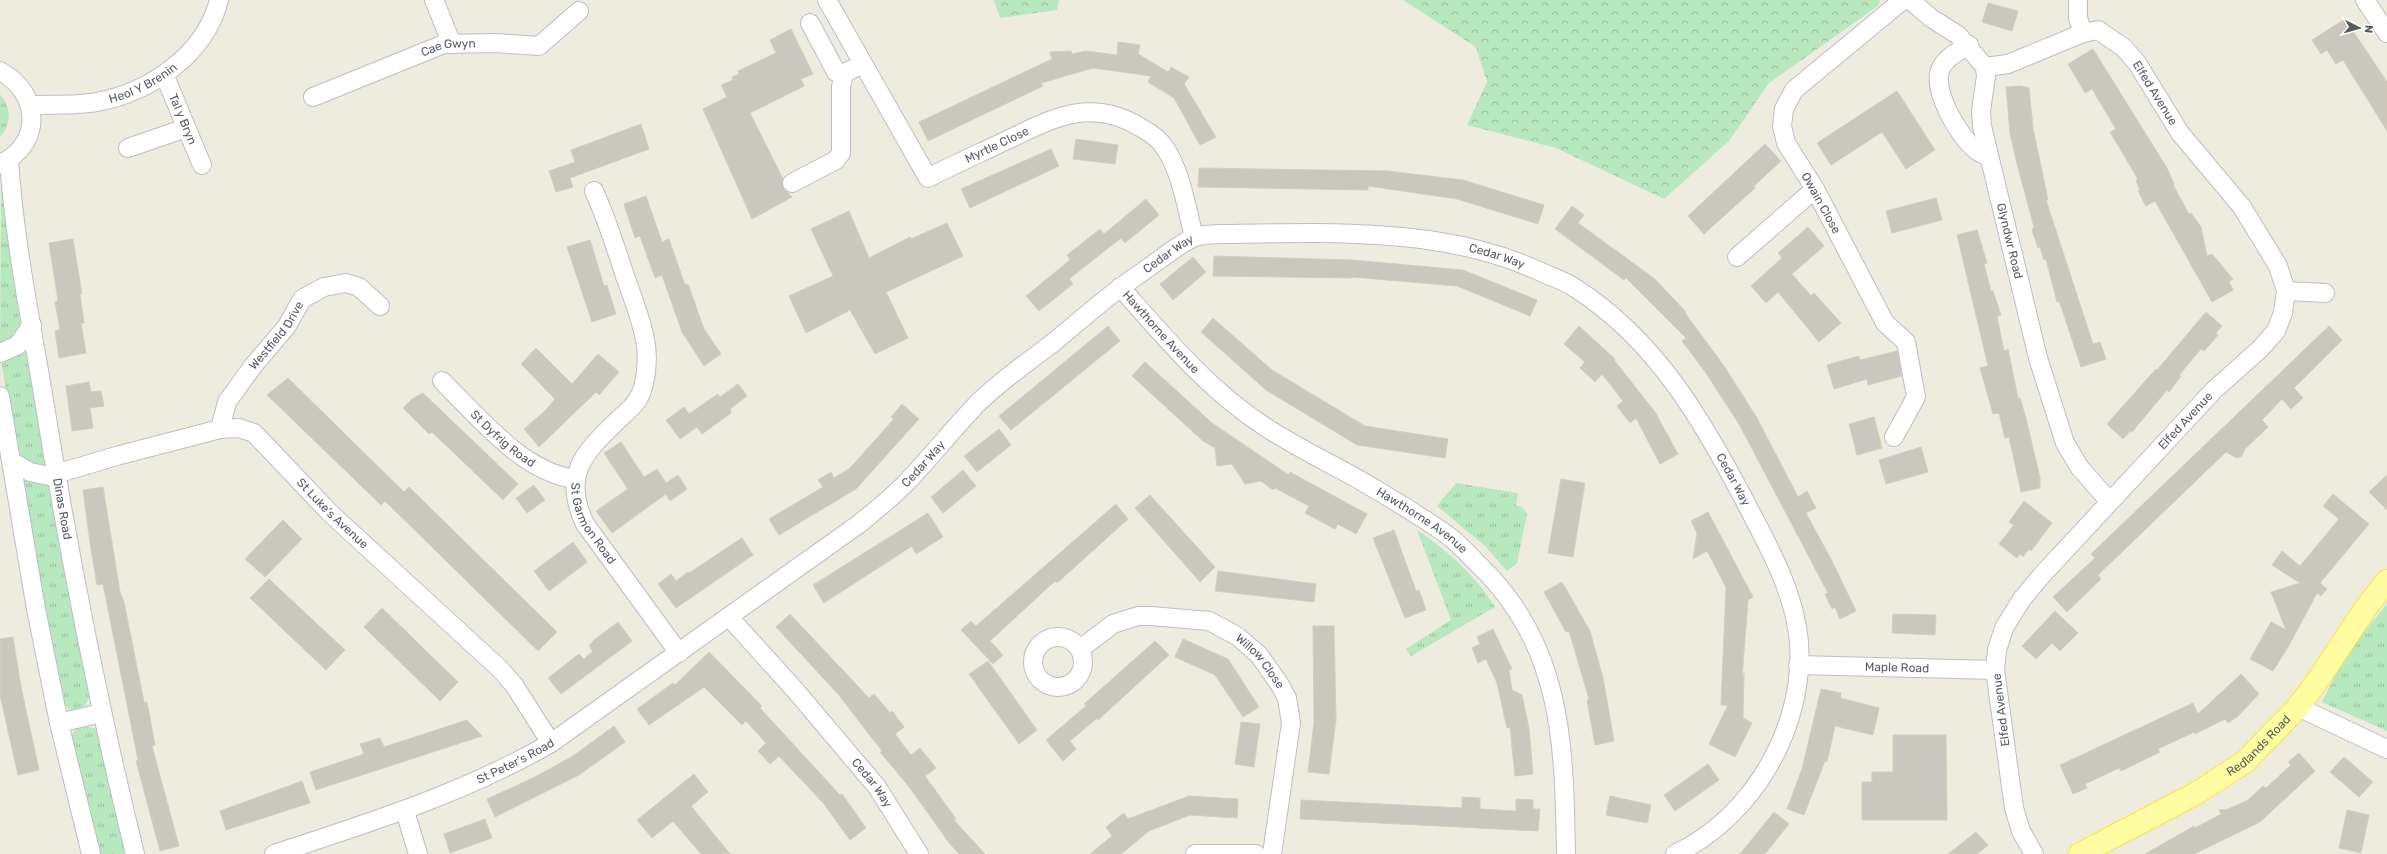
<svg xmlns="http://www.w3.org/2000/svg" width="2387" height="854" viewBox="0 0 2387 854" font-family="Rubik,sans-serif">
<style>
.grass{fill:url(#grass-tufts)}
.forest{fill:url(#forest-crowns)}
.building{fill:#cac8be;stroke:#d2cfbd}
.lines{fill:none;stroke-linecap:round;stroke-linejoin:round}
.minor-casing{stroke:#bcbec5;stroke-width:20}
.major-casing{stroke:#ffe346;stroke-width:24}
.minor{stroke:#fff;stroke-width:18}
.major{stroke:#fffca2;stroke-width:22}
.labels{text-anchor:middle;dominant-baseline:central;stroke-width:3;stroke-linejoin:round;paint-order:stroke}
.street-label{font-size:12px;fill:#585b62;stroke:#fff}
</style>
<defs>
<pattern id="grass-tufts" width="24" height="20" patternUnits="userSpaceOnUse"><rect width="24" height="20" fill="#b8e8be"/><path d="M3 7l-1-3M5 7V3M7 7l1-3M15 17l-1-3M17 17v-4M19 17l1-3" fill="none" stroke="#98bf9e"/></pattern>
<pattern id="forest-crowns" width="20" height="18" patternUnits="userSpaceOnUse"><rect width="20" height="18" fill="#b8e8be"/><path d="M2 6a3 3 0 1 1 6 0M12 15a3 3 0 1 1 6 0" fill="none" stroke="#98bf9e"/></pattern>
</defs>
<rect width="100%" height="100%" fill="#edecdf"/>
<g class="grass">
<path d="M 0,95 C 12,107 11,125 0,137 Z"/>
<polygon points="1,176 9,241 22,320 13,340 0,348"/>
<polygon points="27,346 48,470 21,460 16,451 1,360"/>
<polygon points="22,476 50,483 90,694 86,705 73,711 68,708 60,697"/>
<polygon points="1456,483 1518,493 1516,506 1522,507 1527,514 1517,563 1507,571 1484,545 1437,506"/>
<path d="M 1417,530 C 1447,550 1476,576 1495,607 L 1411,656 L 1406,649 L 1451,620 Z"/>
<polygon points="2387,604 2387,731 2322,702 2347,652"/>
<polygon points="81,726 94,728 98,732 127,854 98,854 71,736 76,729"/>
</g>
<g class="forest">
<polygon points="994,0 1059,0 1057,10 1000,18"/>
<polygon points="1403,0 1880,0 1878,6 1769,83 1729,141 1664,199 1556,148 1467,125 1487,82 1476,47"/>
</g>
<g class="building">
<polygon points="1988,3 2018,11 2012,31 1982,22"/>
<polygon points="2345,19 2387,82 2387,131 2343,60 2336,64 2327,50 2321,54 2312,40"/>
<polygon points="791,29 813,74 801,79 804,86 750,113 783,179 783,188 792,197 752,219 703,109 727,97 721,85 733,80 732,77 739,74 738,71 776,53 770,40"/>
<polygon points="1118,42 1140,45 1138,54 1168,72 1171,67 1189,77 1184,84 1216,137 1200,145 1174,98 1148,82 1151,76 1093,68 1041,83 1043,86 928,141 919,122 1052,59 1050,52 1071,51 1072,54 1086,51 1117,55"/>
<polygon points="2093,49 2167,168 2174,184 2173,185 2189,214 2191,213 2201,227 2207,256 2212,254 2233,279 2229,282 2233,290 2212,302 2155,201 2146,206 2138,191 2140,190 2136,180 2138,179 2110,132 2116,129 2092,89 2085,93 2068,64"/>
<polygon points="2020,86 2029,88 2033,128 2048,200 2046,200 2093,344 2100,342 2106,359 2081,367 2063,312 2059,301 2057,302 2046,259 2044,260 2040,247 2038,248 2032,230 2034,227 2017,164 2010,133 2006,87"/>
<polygon points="1897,91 1935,150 1906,169 1882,132 1831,165 1817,143"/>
<polygon points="641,124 649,149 570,178 573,187 556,192 549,171 575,162 571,150"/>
<polygon points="1076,139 1118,145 1115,164 1073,159"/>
<polygon points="1765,144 1781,161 1754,186 1755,188 1704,234 1688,216"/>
<polygon points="1051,149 1059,166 970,208 961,189"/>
<polygon points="1199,168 1388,171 1463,180 1544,205 1538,224 1457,199 1368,186 1368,190 1198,187"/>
<polygon points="646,196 662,242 669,239 685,285 688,284 704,329 721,354 704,366 682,332 662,275 655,278 640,236 635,238 624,204"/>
<polygon points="1936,198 1942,220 1892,233 1886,211"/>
<polygon points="1146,199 1159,215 1125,243 1121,238 1069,279 1073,284 1039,311 1026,296 1070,260 1067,255 1100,229 1104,234"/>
<polygon points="1572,206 1584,215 1578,223 1655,279 1686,312 1685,313 1724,366 1757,418 1798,497 1807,491 1816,508 1806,513 1832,561 1856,611 1840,619 1835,607 1832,609 1825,594 1828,593 1769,481 1739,424 1706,373 1682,341 1686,338 1626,278 1624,280 1555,229"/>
<polygon points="849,211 869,258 910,237 911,239 947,223 963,256 886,292 908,338 875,354 850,310 806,333 789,296 833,276 811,229"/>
<polygon points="1808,227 1824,246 1792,274 1811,296 1814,293 1841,323 1819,342 1778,292 1766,303 1751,286 1782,258 1778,253"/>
<polygon points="1977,230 1987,263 1984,264 1991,291 1993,291 2001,315 1997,316 2004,351 2008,349 2018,398 2020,398 2026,418 2040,478 2040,488 2021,492 2009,437 2005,438 1999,413 1993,414 1980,368 1988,366 1957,235"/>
<polygon points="73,239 82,294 80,294 84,323 81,323 86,353 59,358 55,331 60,330 55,302 58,301 49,243"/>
<polygon points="590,240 604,286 607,285 616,314 592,322 567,247"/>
<polygon points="1214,256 1353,260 1463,270 1537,300 1530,316 1457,286 1352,277 1352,278 1213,276"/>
<polygon points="1193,257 1206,272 1173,300 1160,284"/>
<polygon points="2206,312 2222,326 2216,333 2218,335 2204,351 2201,349 2179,375 2181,376 2169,392 2167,390 2132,432 2130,431 2123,439 2107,424 2156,369 2157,370"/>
<polygon points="1213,318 1272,370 1365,426 1448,439 1445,458 1357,445 1266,390 1201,332"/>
<polygon points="1108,326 1120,341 1011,430 999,416"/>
<polygon points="1579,326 1615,359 1614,360 1655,412 1678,454 1660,464 1636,418 1630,423 1617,406 1623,401 1602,374 1595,382 1580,368 1585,362 1564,344"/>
<polygon points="2329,326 2342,340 2294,388 2303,398 2291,409 2282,399 2262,420 2268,427 2245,449 2242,456 2237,458 2226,452 2098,575 2101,579 2067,612 2053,597 2095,558 2091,554"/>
<polygon points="536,348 572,384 598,354 619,372 599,395 596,392 539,447 524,429 546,410 555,399 521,364"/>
<polygon points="1897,351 1902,376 1868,385 1867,379 1834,389 1827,365 1859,356 1860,360"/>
<polygon points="1145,362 1212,423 1289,475 1290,472 1367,514 1356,534 1338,524 1335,529 1305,513 1309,506 1275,488 1273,490 1261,481 1245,484 1232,464 1217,466 1215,448 1203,441 1132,376"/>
<polygon points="288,378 404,492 409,487 557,632 538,651 385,501 381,505 267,395"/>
<polygon points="89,382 91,392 101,391 104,406 90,408 93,428 72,431 66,386"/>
<polygon points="738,384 747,396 730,409 731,413 702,434 697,427 680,439 666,420 684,407 689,414 718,394 720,397"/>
<polygon points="423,393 518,484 503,500 432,432 429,434 403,408 412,399"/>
<polygon points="902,404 919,419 856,489 779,535 769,519 823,487 818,480 831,472 834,478 850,468 894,419 891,417"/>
<polygon points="1874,417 1882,448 1857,455 1849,424"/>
<polygon points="999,429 1011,445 977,472 964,456"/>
<polygon points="621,442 644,477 657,469 666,483 678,475 687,489 670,501 666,494 612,533 596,511 628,489 604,453"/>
<polygon points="1921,447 1928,472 1886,484 1879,460"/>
<polygon points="963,470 976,486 943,513 931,497"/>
<polygon points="2387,475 2387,510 2369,492"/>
<polygon points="1561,479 1585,483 1573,557 1548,553"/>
<polygon points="534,485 545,500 527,513 516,498"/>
<polygon points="103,487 120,592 124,602 144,702 147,702 155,745 152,746 179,846 160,851 136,761 138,760 103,584 97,585 90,543 83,490"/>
<polygon points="2333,494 2369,524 2320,583 2327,589 2321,596 2317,593 2288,647 2273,671 2250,659 2271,622 2286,630 2271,592 2300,583 2272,565 2282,551 2300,566 2339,519 2323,506"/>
<polygon points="1150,495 1215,567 1200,582 1135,508"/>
<polygon points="2024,501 2052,523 2031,551 2029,549 2023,557 2020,554 2017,558 1999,544 2014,525 2009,522"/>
<polygon points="1116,504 1128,519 1057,583 1055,581 990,641 1003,655 993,664 961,630 971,621 976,626"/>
<polygon points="1708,512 1753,597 1748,600 1742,678 1744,673 1743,718 1752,723 1735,757 1709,744 1728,705 1721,705 1726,587 1707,551 1693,559 1697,533 1691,521"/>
<polygon points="928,513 943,537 916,554 912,546 824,603 813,585"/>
<polygon points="283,520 302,539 265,577 245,559"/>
<polygon points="1394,530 1416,591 1419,590 1426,610 1405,618 1373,538"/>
<polygon points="742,538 753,555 676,608 658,584 671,574 676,581 688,572 689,573"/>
<polygon points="573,542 587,562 549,591 534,571"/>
<polygon points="1218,571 1316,584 1314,602 1215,591"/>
<polygon points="269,579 345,650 326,670 250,598"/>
<polygon points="1562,582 1590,631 1603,678 1614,741 1595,745 1587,700 1589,699 1569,631 1566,632 1544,592"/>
<polygon points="382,608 458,682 440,701 364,627"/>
<polygon points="2055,611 2078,633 2060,651 2052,643 2036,659 2022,646"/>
<polygon points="790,614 869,698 874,694 890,713 892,711 904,727 895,734 911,755 920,748 936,768 925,776 956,819 954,820 985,854 959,854 950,844 910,788 880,752 882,751 838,694 776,627"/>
<polygon points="1893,614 1936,615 1935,635 1892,633"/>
<polygon points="618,622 632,641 561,694 548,678 579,654 584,659 593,651 589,646 594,640"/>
<polygon points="1313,626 1334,626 1336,720 1329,774 1308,772 1314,723"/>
<polygon points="1493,629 1512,669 1509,670 1512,690 1522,695 1529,728 1533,774 1515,776 1510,727 1507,728 1497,683 1486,659 1478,663 1472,648 1480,644 1477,637"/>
<polygon points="13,637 21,687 39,770 18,775 0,695 0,639"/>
<polygon points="1183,639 1228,659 1259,707 1243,717 1215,675 1175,657"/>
<polygon points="1155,641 1169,655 1098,720 1097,718 1070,741 1076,749 1063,761 1046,740 1086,706 1084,704"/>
<polygon points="709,652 762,706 760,708 840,795 842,794 866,828 850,840 824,804 779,756 770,764 758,751 766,743 746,721 742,725 704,687 649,725 637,709 673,683 675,685"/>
<polygon points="988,661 1037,730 1019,744 969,674"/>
<polygon points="2241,674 2259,694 2237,717 2228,723 2225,719 2195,734 2194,732 2158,749 2160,752 2121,771 2119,768 2085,784 2087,788 2073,794 2060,765 2193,703 2198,714"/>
<polygon points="1821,689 1841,693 1840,698 1879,708 1873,735 1835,726 1827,762 1825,761 1804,815 1787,809 1802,769"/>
<polygon points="467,720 482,736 316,790 310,772 364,754 360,744 380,738 384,747"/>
<polygon points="1241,722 1260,724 1254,767 1235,764"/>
<polygon points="614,726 625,742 579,775 495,817 487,799 533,778 573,756"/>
<polygon points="1893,735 1946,735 1947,820 1862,820 1862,782 1872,782 1872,772 1893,772"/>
<polygon points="2299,753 2315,771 2260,822 2194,854 2145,854 2194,826 2195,828 2221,814 2219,810 2228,809 2248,800 2263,786 2266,788 2291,765 2288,762"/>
<polygon points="2344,757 2373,782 2359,797 2330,772"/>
<polygon points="1708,764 1719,780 1675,811 1664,795"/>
<polygon points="694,774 708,792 691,806 730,854 701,854 673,821 652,838 637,820"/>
<polygon points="302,781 310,803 226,830 220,811"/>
<polygon points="1189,796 1238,799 1237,818 1190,815 1149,831 1121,854 1090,854 1112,836 1106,827 1124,813 1128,819"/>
<polygon points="1610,796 1651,805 1647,823 1606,815"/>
<polygon points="1462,797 1480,798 1480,809 1513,811 1516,811 1516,799 1533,800 1533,809 1540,809 1538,831 1300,819 1301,800 1462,808"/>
<polygon points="2347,810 2369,815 2361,853 2339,848"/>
<polygon points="1774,812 1789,824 1765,854 1740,854"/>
<polygon points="485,819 492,838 450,853 444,834"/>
<polygon points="1976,832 1988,845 1977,854 1948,854"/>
</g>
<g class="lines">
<g class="minor-casing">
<g id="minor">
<polyline points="434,0 452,44"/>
<path id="s1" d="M 827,0 L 928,178 C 953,165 978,154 1003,142 C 1050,120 1088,96 1140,127 C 1149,132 1159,138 1165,148 C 1181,171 1187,210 1194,237"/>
<polyline points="1910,0 1931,18 1958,35 1985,67"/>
<polyline points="2078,0 2078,18 2083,33"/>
<polyline points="2365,0 2387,33"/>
<polyline points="810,23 836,72 844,73 853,69"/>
<path d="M 1969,45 C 1959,51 1948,56 1942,66 C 1929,87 1959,137 1976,150 C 1980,153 1985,155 1989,157"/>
<path d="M 0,71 C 41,93 43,144 0,164"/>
<path id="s2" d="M 164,74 L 202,165"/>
<path id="s3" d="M 313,97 L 444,44 L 495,43 L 539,46 L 579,11"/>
<path id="s4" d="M 30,105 C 52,104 75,106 97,102 C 150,92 205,55 219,0"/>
<polyline points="128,148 186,128"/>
<path id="s5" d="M 9,160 C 14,236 29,313 42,388 C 67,545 97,700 135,854"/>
<polyline points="792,183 836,160 841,153 841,87 844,73"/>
<path id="s6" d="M 594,191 C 607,219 616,249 626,279 C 633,298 641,319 645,339 C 648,355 647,372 643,387 C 640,401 630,409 620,418 C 585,452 561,473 585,524 L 679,653"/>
<polyline points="1737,257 1815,189"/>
<path id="s7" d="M 1120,287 C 1164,336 1208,390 1264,426 C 1300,450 1339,467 1375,489 C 1400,504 1427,520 1450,537 C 1460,545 1469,555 1478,564 C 1563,645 1564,744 1566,854"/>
<polyline points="2286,291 2325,293"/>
<polyline points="0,353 18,345 32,325"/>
<path id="s8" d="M 442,381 C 479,417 522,472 575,479"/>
<polyline points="0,396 36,609 59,723 91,854"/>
<path id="s9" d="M 220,429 L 227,402 L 253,366 L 287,326 L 302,299 L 324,287 L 346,283 L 359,287 L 380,306"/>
<polyline points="1894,437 1916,397 1906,342 1885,323 1815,189 1786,143 1782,126 1784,109 1794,90 1903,0"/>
<path id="s10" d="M 11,461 L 30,472 L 49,476 L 120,455 L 220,429 L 239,428 L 254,433 L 330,513 L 500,669 L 514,685 L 551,743"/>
<path id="s11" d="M 729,617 L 795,690 L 877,787 L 919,854"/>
<circle cx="1058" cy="662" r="25"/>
<path id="s12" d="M 1080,649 L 1113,624 L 1138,616 L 1151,616 L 1209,621 L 1237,636 L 1259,655 L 1280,685 L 1287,698 L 1291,723 L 1272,854"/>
<path id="s13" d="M 1798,665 L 1995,670"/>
<polyline points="2298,707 2387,749"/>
<polyline points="59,723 101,713"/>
<polyline points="405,811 418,854"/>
<path id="s14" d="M 274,854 C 369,823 464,793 551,743 L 859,524 C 875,511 891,498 905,484 C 930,458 952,430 977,404 C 1000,381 1028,362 1054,342 C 1082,319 1108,295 1138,275 C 1152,266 1181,242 1195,237 C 1206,233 1221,234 1233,234 C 1261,233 1289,233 1317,233 C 1394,234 1470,239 1541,272 C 1552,277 1565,281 1575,288 C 1657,340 1704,423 1748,507 C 1770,549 1795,594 1799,642 C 1805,728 1752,818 1675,854"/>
<polyline points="1195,854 1256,854"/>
<path id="s15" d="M 2034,854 L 2021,831 L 2014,808 L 1995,670 L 1997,650 L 2004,628 L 2022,599 L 2042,575 L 2214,390 L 2260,349 L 2276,331 L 2283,313 L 2286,291 L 2278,266 L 2242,207 L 2180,133 L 2137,63 L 2124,48 L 2098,30 L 2083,33 L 2008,64 L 1985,67 L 1986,76 L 1981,111 L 1982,126 L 2038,358 L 2065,443 L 2080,468 L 2109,501"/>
</g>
</g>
<g class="major-casing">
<g id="major">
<path id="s16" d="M 2080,854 L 2195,794 L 2245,762 L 2298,707 L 2318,680 L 2365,609 L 2387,581"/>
</g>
</g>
<use href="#minor" class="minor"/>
<use href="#major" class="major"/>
</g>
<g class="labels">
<g class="street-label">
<text stroke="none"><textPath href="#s3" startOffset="145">Cae Gwyn</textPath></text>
<text stroke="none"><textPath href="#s4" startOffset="117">Heol Y Brenin</textPath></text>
<text transform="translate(2155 93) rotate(58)">Elfed Avenue</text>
<text stroke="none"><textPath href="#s2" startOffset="49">Tal y Bryn</textPath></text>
<text stroke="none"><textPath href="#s1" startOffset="281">Myrtle Close</textPath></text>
<text transform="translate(1821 203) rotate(61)">Owain Close</text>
<text stroke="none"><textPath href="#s15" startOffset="1301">Glyndwr Road</textPath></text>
<text stroke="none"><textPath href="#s14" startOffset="1089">Cedar Way</textPath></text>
<text stroke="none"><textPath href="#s14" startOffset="1425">Cedar Way</textPath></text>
<text stroke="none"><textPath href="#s7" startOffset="61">Hawthorne Avenue</textPath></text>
<text stroke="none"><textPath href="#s9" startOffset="111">Westfield Drive</textPath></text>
<text stroke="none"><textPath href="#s15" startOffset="509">Elfed Avenue</textPath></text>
<text stroke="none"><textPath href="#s8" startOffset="84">St Dyfrig Road</textPath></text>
<text stroke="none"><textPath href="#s14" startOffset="765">Cedar Way</textPath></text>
<text stroke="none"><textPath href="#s14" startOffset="1761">Cedar Way</textPath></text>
<text stroke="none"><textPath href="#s5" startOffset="353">Dinas Road</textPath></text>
<text stroke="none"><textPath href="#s10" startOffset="366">St Luke's Avenue</textPath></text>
<text stroke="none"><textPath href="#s7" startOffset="385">Hawthorne Avenue</textPath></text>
<text stroke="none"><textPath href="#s6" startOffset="370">St Garmon Road</textPath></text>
<text stroke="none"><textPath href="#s12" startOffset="205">Willow Close</textPath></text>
<text stroke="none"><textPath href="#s13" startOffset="99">Maple Road</textPath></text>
<text transform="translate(2001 710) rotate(-97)">Elfed Avenue</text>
<text stroke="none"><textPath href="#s16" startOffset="210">Redlands Road</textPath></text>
<text stroke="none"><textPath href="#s14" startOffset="259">St Peter's Road</textPath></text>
<text stroke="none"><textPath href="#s11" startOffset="219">Cedar Way</textPath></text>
</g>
</g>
<g transform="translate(2359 28) rotate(96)" stroke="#ffffff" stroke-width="3" paint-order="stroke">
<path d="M0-3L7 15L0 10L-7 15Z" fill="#585b62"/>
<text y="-6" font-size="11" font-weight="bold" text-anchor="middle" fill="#585b62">N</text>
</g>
</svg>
